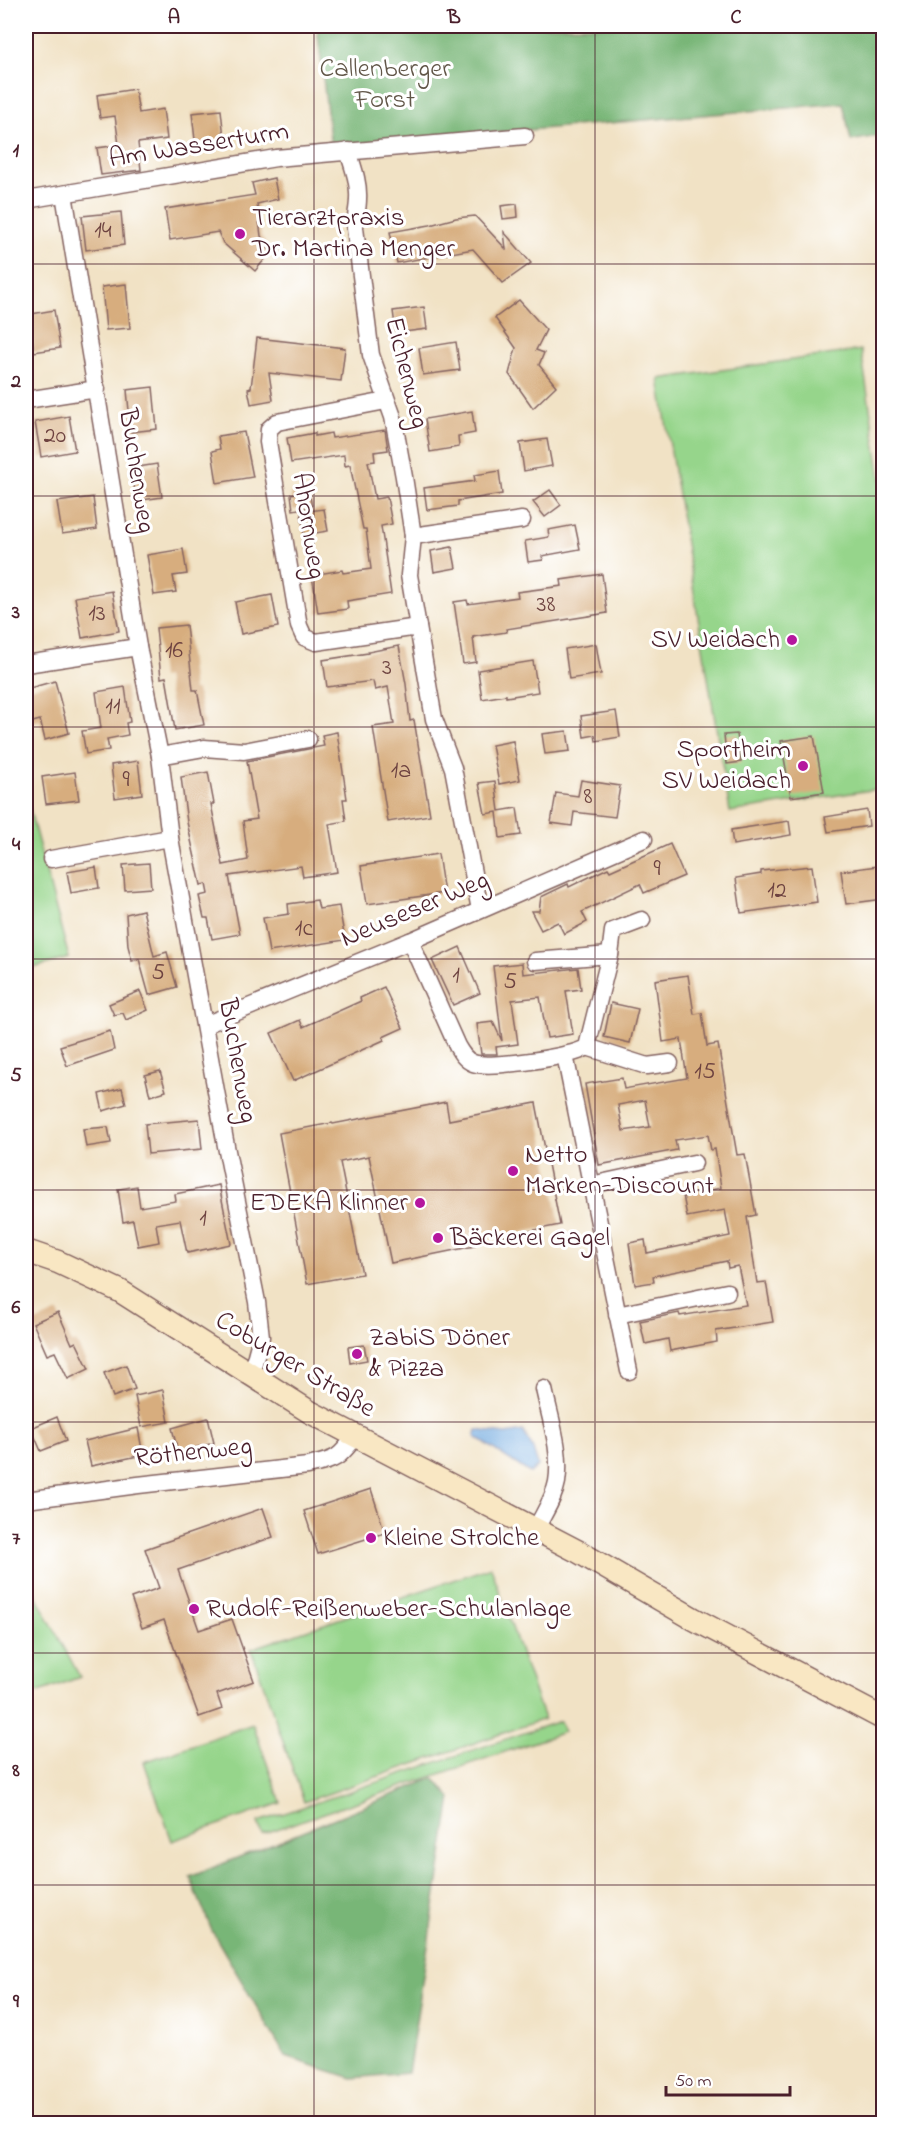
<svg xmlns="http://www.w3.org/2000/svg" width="909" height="2149" viewBox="0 0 909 2149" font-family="'Indie Flower',sans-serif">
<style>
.green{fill:#96d58b;stroke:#707a5b;stroke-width:1.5}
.forest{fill:#78b677;stroke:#616a51;stroke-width:1.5}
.water{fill:#6fa9df;stroke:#5c6485;stroke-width:1.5}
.building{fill:#d7ad7e;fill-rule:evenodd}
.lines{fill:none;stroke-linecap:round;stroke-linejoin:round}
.street-casing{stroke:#846361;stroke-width:19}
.secondary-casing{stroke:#846361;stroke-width:25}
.street{stroke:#fff;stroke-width:16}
.secondary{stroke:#f9e7c3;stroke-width:22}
.grid{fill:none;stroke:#4a1f2b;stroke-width:1.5;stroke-opacity:0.55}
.poi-dot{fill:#b5179e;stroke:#fff;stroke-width:2}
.labels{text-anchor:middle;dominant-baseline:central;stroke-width:6;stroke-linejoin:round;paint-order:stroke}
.number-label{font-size:24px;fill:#6d4240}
.park-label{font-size:27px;fill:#615648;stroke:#fff}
.street-label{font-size:27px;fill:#4a1f2b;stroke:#fff}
.poi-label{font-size:27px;fill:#4a1f2b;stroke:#fff;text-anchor:start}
.neatline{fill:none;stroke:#4a1f2b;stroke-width:2}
.grid-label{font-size:20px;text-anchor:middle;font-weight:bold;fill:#4a1f2b}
</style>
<rect width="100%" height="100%" fill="#fff"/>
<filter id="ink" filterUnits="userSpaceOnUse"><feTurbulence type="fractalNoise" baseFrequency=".0167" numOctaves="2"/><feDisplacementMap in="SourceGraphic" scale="12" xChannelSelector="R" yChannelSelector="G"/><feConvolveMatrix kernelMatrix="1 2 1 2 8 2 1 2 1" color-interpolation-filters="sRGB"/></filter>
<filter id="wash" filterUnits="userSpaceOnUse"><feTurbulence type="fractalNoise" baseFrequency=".008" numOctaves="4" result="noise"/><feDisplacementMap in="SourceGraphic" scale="24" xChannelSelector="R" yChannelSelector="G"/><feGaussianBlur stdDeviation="1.35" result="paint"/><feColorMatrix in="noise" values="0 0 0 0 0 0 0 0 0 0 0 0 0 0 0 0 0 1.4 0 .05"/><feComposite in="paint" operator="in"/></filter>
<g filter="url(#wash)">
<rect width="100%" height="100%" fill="#f1e2c5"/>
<g class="green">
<polygon points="861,350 883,492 883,788 730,812 659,379"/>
<polygon points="26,796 69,958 26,970"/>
<polygon points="491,1567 544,1719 304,1802 251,1649"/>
<polygon points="26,1577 80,1677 37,1693 26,1690"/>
<polygon points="560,1721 564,1732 262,1834 258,1822"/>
<polygon points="253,1724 281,1803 172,1841 144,1762"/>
</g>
<g class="forest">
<polygon points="317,26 883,26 883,135 851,141 843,103 331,147"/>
<polygon points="434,1778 451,1798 408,2073 352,2078 286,2057 212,1931 190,1877"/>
</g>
<polygon class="water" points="477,1430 506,1434 523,1431 533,1449 538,1466 530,1473 475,1437"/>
<g id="blocks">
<g class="building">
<polygon points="135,89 139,113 163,109 167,139 138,143 141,170 101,175 97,148 119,145 115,116 100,118 97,95"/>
<polygon points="221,110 225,147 196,149 192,113"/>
<polygon points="274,178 278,199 257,204 261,236 271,252 255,271 223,243 218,232 170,240 165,209 255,195 252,183"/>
<polygon points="517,204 518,217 503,219 501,206"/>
<polygon points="121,212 124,245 86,250 82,216"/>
<polygon points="475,216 506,249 504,232 531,263 503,283 473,249 397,263 390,232 430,225 456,218"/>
<polygon points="126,284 130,328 106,330 102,287"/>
<polygon points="519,300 546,330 536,350 544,353 539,365 556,386 533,408 509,374 516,348 495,318"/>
<polygon points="424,307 427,329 396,333 393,311"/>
<polygon points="54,310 60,348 34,352 31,330 26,331 26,315"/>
<polygon points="257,338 345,348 341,381 269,373 273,400 251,404 248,389 251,388"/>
<polygon points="456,342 460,370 423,375 419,348"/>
<polygon points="153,387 157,429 131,432 127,390"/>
<polygon points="472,411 475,433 458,436 459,447 430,452 425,419"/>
<polygon points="69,416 75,451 41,457 35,422"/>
<polygon points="385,430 388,450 374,452 375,461 368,462 375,499 387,497 392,524 381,526 391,594 347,601 348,609 318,613 312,575 342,570 343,573 371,569 366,529 363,529 350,465 345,466 344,455 291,463 287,438 315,433 315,436 331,433 332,438"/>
<polygon points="244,432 253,477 217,483 212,451 220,449 218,436"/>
<polygon points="547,439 552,466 524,471 520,443"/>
<polygon points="157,464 162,497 136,501 132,468"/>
<polygon points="499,471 502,494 458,501 458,506 427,510 424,488 475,481 474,475"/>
<polygon points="550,490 561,505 545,517 533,502"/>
<polygon points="309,491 312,507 293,510 291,494"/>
<polygon points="93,497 97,529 62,534 57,502"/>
<polygon points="324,509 328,531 304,535 301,512"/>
<polygon points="575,525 580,549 542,556 543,560 528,562 525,541 549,537 548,530"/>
<polygon points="452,547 456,568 434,572 431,551"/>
<polygon points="183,549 187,574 173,576 176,592 154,595 147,555"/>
<polygon points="602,574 607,613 506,629 507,632 473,637 476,662 463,664 454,602 467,600 468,604 518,597 517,592 562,586 561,580"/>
<polygon points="112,591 119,631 82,638 75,597"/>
<polygon points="272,595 278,627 241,634 235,602"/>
<polygon points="186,625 193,690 197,690 204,725 175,730 166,677 161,678 156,628"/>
<polygon points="596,644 601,674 569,679 565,649"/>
<polygon points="399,646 406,684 410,721 414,720 430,815 388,822 373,727 394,724 388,687 375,690 373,681 327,687 323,660 368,653 368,652"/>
<polygon points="533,661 538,692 506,697 506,695 482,699 478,670"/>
<polygon points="55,681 69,733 45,740 40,720 26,724 26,689"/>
<polygon points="125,687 130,722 126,723 128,735 107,739 109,750 86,754 82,731 101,728 96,692"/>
<polygon points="616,711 620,737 596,741 595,735 584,737 581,716"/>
<polygon points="567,731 570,751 545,754 542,734"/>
<polygon points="337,732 347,799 343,799 346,821 329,824 337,872 303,877 301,866 229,876 240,934 212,939 208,918 204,918 199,896 208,894 206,884 201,885 187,822 181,777 208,772 214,804 211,804 223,865 248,860 243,821 257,819 247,761 324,746 322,735"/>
<polygon points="737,734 741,762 727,764 724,735"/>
<polygon points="814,736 824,792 791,797 781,741"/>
<polygon points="513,741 520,780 499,784 492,745"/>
<polygon points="138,761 142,794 115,798 111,765"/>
<polygon points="75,772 79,800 46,804 42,777"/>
<polygon points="581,780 620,786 615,817 574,812 572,826 551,823 556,793 578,796"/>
<polygon points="495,781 499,811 517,808 521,835 500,838 497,812 485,814 479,783"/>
<polygon points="867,810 869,826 828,832 825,817"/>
<polygon points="789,821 791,835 733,845 731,830"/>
<polygon points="670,844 684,876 644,893 640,884 582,912 587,922 564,934 558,922 541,930 531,911 539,911 541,897 568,884 569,887 608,868 610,871"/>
<polygon points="438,854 444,893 367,904 361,866"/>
<polygon points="149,863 151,888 125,890 123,865"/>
<polygon points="884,865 884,899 846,904 841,871"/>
<polygon points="812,866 817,902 741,913 736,878 761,874 761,871"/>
<polygon points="96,867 99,888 71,893 67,872"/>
<polygon points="317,900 319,909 339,906 345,940 269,952 263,918 289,914 288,904"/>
<polygon points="143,910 154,956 167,952 177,987 149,995 139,959 132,961 128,946 126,914"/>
<polygon points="460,947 480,993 453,1005 432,960"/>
<polygon points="522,963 523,974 578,968 581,989 566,991 573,1034 547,1038 540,997 512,1000 518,1044 496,1047 497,1054 481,1054 477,1024 493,1022 502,1041 493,966"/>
<path d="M 688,975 L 694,1014 L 702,1013 L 707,1046 L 718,1044 L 737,1155 L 745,1154 L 756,1215 L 747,1217 L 757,1283 L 766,1282 L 773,1322 L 716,1331 L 717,1342 L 670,1351 L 668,1339 L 645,1344 L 640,1321 L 679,1313 L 680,1316 L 746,1305 L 738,1266 L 728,1268 L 727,1261 L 653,1276 L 654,1282 L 635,1285 L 629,1243 L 645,1240 L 647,1253 L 730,1236 L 725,1210 L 687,1217 L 683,1195 L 721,1188 L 715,1149 L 711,1150 L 708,1135 L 675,1140 L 677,1150 L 599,1165 L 585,1084 L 622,1078 L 624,1089 L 687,1078 L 681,1039 L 663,1042 L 655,980 ZM 645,1100 L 650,1127 L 623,1131 L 618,1105 Z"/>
<polygon points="384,987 403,1028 383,1037 384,1040 293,1081 271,1033 300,1020 303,1027 361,1001 360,998"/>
<polygon points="140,991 148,1010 126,1020 123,1013 114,1015 109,1004"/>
<polygon points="611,1003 638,1009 630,1043 604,1037"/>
<polygon points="110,1031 114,1050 67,1066 60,1046"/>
<polygon points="160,1071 166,1091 150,1096 145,1075"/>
<polygon points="122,1088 126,1104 103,1111 99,1094"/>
<polygon points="446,1102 449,1120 536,1103 560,1225 474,1242 475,1246 391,1263 369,1156 340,1162 362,1274 307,1284 279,1133 332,1123 333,1124"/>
<polygon points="199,1119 202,1149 148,1154 145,1124"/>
<polygon points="108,1127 111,1143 86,1147 83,1129"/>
<polygon points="219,1185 231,1244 187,1253 180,1220 156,1224 159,1242 138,1246 133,1220 123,1222 118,1189 137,1186 140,1207 176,1201 175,1194"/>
<polygon points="58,1312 72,1344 76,1342 89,1369 68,1379 55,1352 47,1355 33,1323"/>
<polygon points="364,1345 367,1360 350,1363 348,1347"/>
<polygon points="126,1365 135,1389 113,1397 104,1373"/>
<polygon points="163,1390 169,1422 141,1427 135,1396"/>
<polygon points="57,1417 66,1441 41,1451 31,1428"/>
<polygon points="208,1418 214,1443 178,1452 172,1428"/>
<polygon points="138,1428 143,1455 91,1466 85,1441"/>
<polygon points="371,1489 385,1533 318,1554 304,1511"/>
<polygon points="263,1508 273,1537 178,1570 199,1630 232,1619 254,1681 217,1694 222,1709 199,1717 164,1620 142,1628 131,1598 159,1588 145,1549"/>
</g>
</g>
</g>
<g filter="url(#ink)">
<use href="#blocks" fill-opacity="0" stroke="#846361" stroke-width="1.5"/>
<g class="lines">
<g class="street-casing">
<g id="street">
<path d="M 348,151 C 353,167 359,182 358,199 C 358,209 355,217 355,228 L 371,355 L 393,417 L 404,477 L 413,536 L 409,575 L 434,719 L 453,768 L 480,910"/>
<polyline points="64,194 138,647 160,756 170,838 226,1146 257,1302 261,1337 251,1374"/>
<polyline points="26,200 276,158 525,136"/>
<polyline points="26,400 97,389"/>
<polyline points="386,401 277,422 269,429 268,442 299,626 304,637 316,642 418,627"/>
<polyline points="413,536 522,520"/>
<polyline points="26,664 138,647"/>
<polyline points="160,756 204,748 244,751 308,739"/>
<polyline points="51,859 170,838"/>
<path d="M 410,941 L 457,1046 C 461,1053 465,1060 473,1063 C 489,1069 574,1057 587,1047 L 610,955 L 613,931 L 642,920"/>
<polyline points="535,961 610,955"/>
<polyline points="205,1025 410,941 644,839"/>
<polyline points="587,1047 647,1066 670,1063"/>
<polyline points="565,1055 629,1371"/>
<polyline points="591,1185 694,1163"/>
<polyline points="617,1315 727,1292"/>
<path d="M 26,1500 L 138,1485 L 308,1466 C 337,1459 337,1460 356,1436"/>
<path d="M 536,1529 C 543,1514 554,1499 557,1482 C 562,1452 550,1418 544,1389"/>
</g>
</g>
<g class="secondary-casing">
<polyline id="secondary" points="26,1251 58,1262 120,1291 310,1412 579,1552 694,1619 884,1719"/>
</g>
<use href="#street" class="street"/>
<use href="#secondary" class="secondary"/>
</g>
</g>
<path class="grid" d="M 314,26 L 314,2124M 595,26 L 595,2124M 26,264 L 884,264M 26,496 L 884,496M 26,727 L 884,727M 26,959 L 884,959M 26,1190 L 884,1190M 26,1422 L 884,1422M 26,1653 L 884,1653M 26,1885 L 884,1885"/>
<g class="poi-dot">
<circle cx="240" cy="234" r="6"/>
<circle cx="792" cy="640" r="6"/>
<circle cx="803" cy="766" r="6"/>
<circle cx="513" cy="1171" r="6"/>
<circle cx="420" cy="1203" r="6"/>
<circle cx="438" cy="1238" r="6"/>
<circle cx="357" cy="1354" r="6"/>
<circle cx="371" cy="1538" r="6"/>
<circle cx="194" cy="1609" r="6"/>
</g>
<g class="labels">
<g class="number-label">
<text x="103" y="231">14</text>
<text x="55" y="436">20</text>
<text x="546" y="605">38</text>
<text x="97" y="614">13</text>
<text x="174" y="651">16</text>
<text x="387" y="668">3</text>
<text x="113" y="707">11</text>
<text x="401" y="771">1a</text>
<text x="126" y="780">9</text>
<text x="588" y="797">8</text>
<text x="657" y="869">9</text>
<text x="777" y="891">12</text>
<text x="304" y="929">1c</text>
<text x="158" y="973">5</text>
<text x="456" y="976">1</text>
<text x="510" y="982">5</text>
<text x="705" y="1072">15</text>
<text x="203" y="1219">1</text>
</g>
<g class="park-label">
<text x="385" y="69">Callenberger<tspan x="385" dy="31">Forst</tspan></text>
</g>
<g class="street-label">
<text transform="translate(199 146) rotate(-9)">Am Wasserturm</text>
<text transform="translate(406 373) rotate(76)">Eichenweg</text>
<text transform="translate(136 471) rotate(81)">Buchenweg</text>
<text transform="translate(308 526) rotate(81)">Ahornweg</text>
<text transform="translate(415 910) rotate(-23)">Neuseser Weg</text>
<text transform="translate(237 1061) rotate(80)">Buchenweg</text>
<text transform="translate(295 1365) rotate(31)">Coburger Straße</text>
<text transform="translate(193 1453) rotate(-6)">Röthenweg</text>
</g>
<g class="poi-label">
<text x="252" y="218">Tierarztpraxis<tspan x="252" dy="31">Dr. Martina Menger</tspan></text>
<text x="780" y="640" text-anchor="end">SV Weidach</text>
<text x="791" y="750" text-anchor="end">Sportheim<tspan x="791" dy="31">SV Weidach</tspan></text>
<text x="525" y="1155">Netto<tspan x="525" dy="31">Marken-Discount</tspan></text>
<text x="408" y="1203" text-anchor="end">EDEKA Klinner</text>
<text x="450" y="1238">Bäckerei Gagel</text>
<text x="369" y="1338">ZabiS Döner<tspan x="369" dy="31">&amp; Pizza</tspan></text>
<text x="383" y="1538">Kleine Strolche</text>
<text x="206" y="1609">Rudolf-Reißenweber-Schulanlage</text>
</g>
</g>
<rect width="909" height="2149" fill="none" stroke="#fff" stroke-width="66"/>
<path d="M666 2086v9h124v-9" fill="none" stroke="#4a1f2b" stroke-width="3"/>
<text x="675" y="2086" font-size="18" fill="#4a1f2b" stroke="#ffffff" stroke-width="4.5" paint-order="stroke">50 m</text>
<rect x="33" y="33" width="843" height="2083" class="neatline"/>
<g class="grid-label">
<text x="174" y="23">A</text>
<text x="454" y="23">B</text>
<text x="736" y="23">C</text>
<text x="16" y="156">1</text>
<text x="16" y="387">2</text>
<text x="16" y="618">3</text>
<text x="16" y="850">4</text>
<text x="16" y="1081">5</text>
<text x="16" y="1313">6</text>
<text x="16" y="1544">7</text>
<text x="16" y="1776">8</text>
<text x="16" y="2007">9</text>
</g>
</svg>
